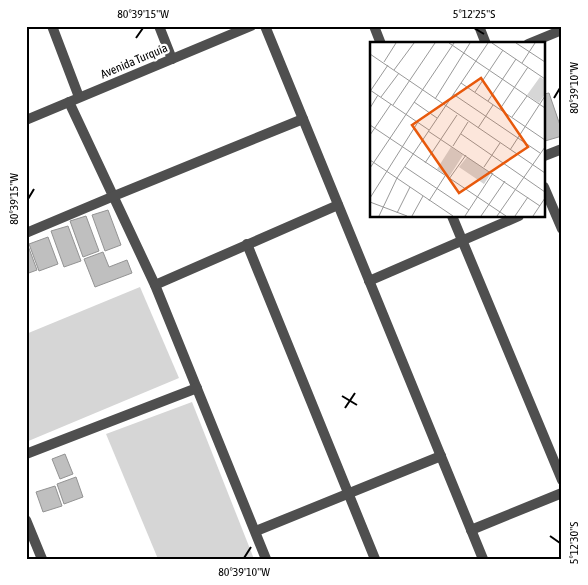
<svg xmlns="http://www.w3.org/2000/svg" width="588" height="585" viewBox="0 0 588 585" font-family="'Asap Condensed',sans-serif">
<style>
.green{fill:#d6d6d6}
.building{fill:#bfbfbf;stroke:#939393}
.lines{fill:none;stroke-linecap:round;stroke-linejoin:round}
.minor{stroke:#4f4f4f;stroke-width:10}
.ticks{fill:none;stroke:#000;stroke-width:2}
.labels{text-anchor:middle;dominant-baseline:central;stroke-width:4.5;stroke-linejoin:round;paint-order:stroke}
.street-label{font-size:12px;fill:#000;stroke:#fff}
.inset-road{fill:none;stroke:#999;stroke-width:1}
.view{fill:#e8590c;fill-opacity:0.15;stroke:#e8590c;stroke-width:2.5}
.inset-edge{fill:none;stroke:#000;stroke-width:2.5}
.neatline{fill:none;stroke:#000;stroke-width:2}
.ticks-label{font-size:12px;text-anchor:middle;fill:#000}
</style>
<rect width="100%" height="100%" fill="#fff"/>
<g class="green">
<polygon points="140,287 179,378 26,442 26,334"/>
<polygon points="192,402 254,559 158,559 106,434"/>
</g>
<g class="building">
<polygon points="549,93 562,131 562,136 545,141 544,138 544,94"/>
<polygon points="108,210 121,245 105,251 92,215"/>
<polygon points="86,216 99,251 83,257 70,221"/>
<polygon points="68,226 81,261 64,267 51,231"/>
<polygon points="48,237 58,264 39,271 29,244"/>
<polygon points="27,243 37,270 26,274 26,244"/>
<polygon points="103,252 109,267 127,260 132,273 95,287 84,259"/>
<polygon points="65,454 73,474 60,479 52,459"/>
<polygon points="76,477 83,497 64,504 57,484"/>
<polygon points="55,486 62,506 43,512 36,492"/>
</g>
<g class="lines">
<g class="minor">
<polyline points="52,26 79,97"/>
<polyline points="159,26 172,59"/>
<polyline points="265,26 483,559"/>
<polyline points="374,26 381,44"/>
<polyline points="479,26 486,44"/>
<polyline points="528,44 562,30"/>
<polyline points="69,102 155,285 266,559"/>
<polyline points="26,120 251,26"/>
<polyline points="544,156 562,149"/>
<polyline points="544,187 562,229"/>
<polyline points="452,216 562,480"/>
<polyline points="26,233 114,196 303,119"/>
<polyline points="247,244 375,559"/>
<polyline points="369,281 519,216"/>
<polyline points="155,285 338,205"/>
<polyline points="26,454 197,388"/>
<polyline points="26,520 42,559"/>
<polyline points="471,530 562,493"/>
<polyline points="256,531 441,456"/>
</g>
</g>
<path class="ticks" d="M 474,28 L 484,34M 136,38 L 143,28M 554,98 L 560,88M 28,199 L 34,189M 342,396 L 357,405M 345,408 L 355,393M 550,536 L 560,543M 244,558 L 251,547"/>
<g class="labels">
<g class="street-label">
<text transform="translate(134 61) rotate(-23)">Avenida Turquía</text>
</g>
</g>
<g transform="translate(370 42)">
<rect width="175" height="175" fill="#fff"/>
<path d="M 170,35 L 175,38 L 175,52 L 169,61 L 157,53 ZM 81,105 L 93,113 L 79,135 L 67,127 ZM 97,115 L 121,131 L 114,142 L 89,125 Z" fill="#d6d6d6"/>
<path class="inset-road" d="M 79,1 L 175,66M 122,1 L 175,37M 146,1 L 175,20M 0,12 L 175,131M 14,20 L 26,1M 152,21 L 165,1M 24,28 L 44,1M 91,41 L 175,98M 0,48 L 59,88M 1,48 L 18,23M 105,50 L 133,8M 83,52 L 170,111M 11,55 L 29,31M 65,57 L 100,1M 118,59 L 146,17M 44,60 L 67,76M 23,63 L 65,1M 0,66 L 8,53M 130,67 L 158,25M 142,75 L 157,54M 0,83 L 136,174M 108,86 L 123,63M 58,89 L 170,164M 91,92 L 175,150M 0,93 L 21,62M 83,104 L 98,80M 140,108 L 175,54M 0,118 L 83,174M 55,121 L 87,73M 35,125 L 99,168M 114,125 L 130,101M 0,126 L 84,1M 79,137 L 96,113M 0,156 L 48,80M 59,159 L 75,134M 0,160 L 37,174M 27,171 L 40,145M 9,174 L 27,136 L 118,1M 42,174 L 53,154M 95,174 L 123,131M 111,174 L 135,139M 127,174 L 175,105M 145,174 L 158,155M 163,174 L 175,156"/>
<path class="view" d="M 111,36 L 158,105 L 89,151 L 42,83 Z"/>
<rect width="175" height="175" class="inset-edge"/>
</g>
<rect width="588" height="585" fill="none" stroke="#ffffff" stroke-width="55"/>
<rect x="28" y="28" width="532" height="530" class="neatline"/>
<g class="ticks-label">
<text x="143" y="18">80°39'15"W</text>
<text x="474" y="18">5°12'25"S</text>
<text transform="translate(574 88) rotate(-90)" y="4">80°39'10"W</text>
<text transform="translate(14 199) rotate(-90)" y="4">80°39'15"W</text>
<text transform="translate(574 543) rotate(-90)" y="4">5°12'30"S</text>
<text x="244" y="576">80°39'10"W</text>
</g>
</svg>
